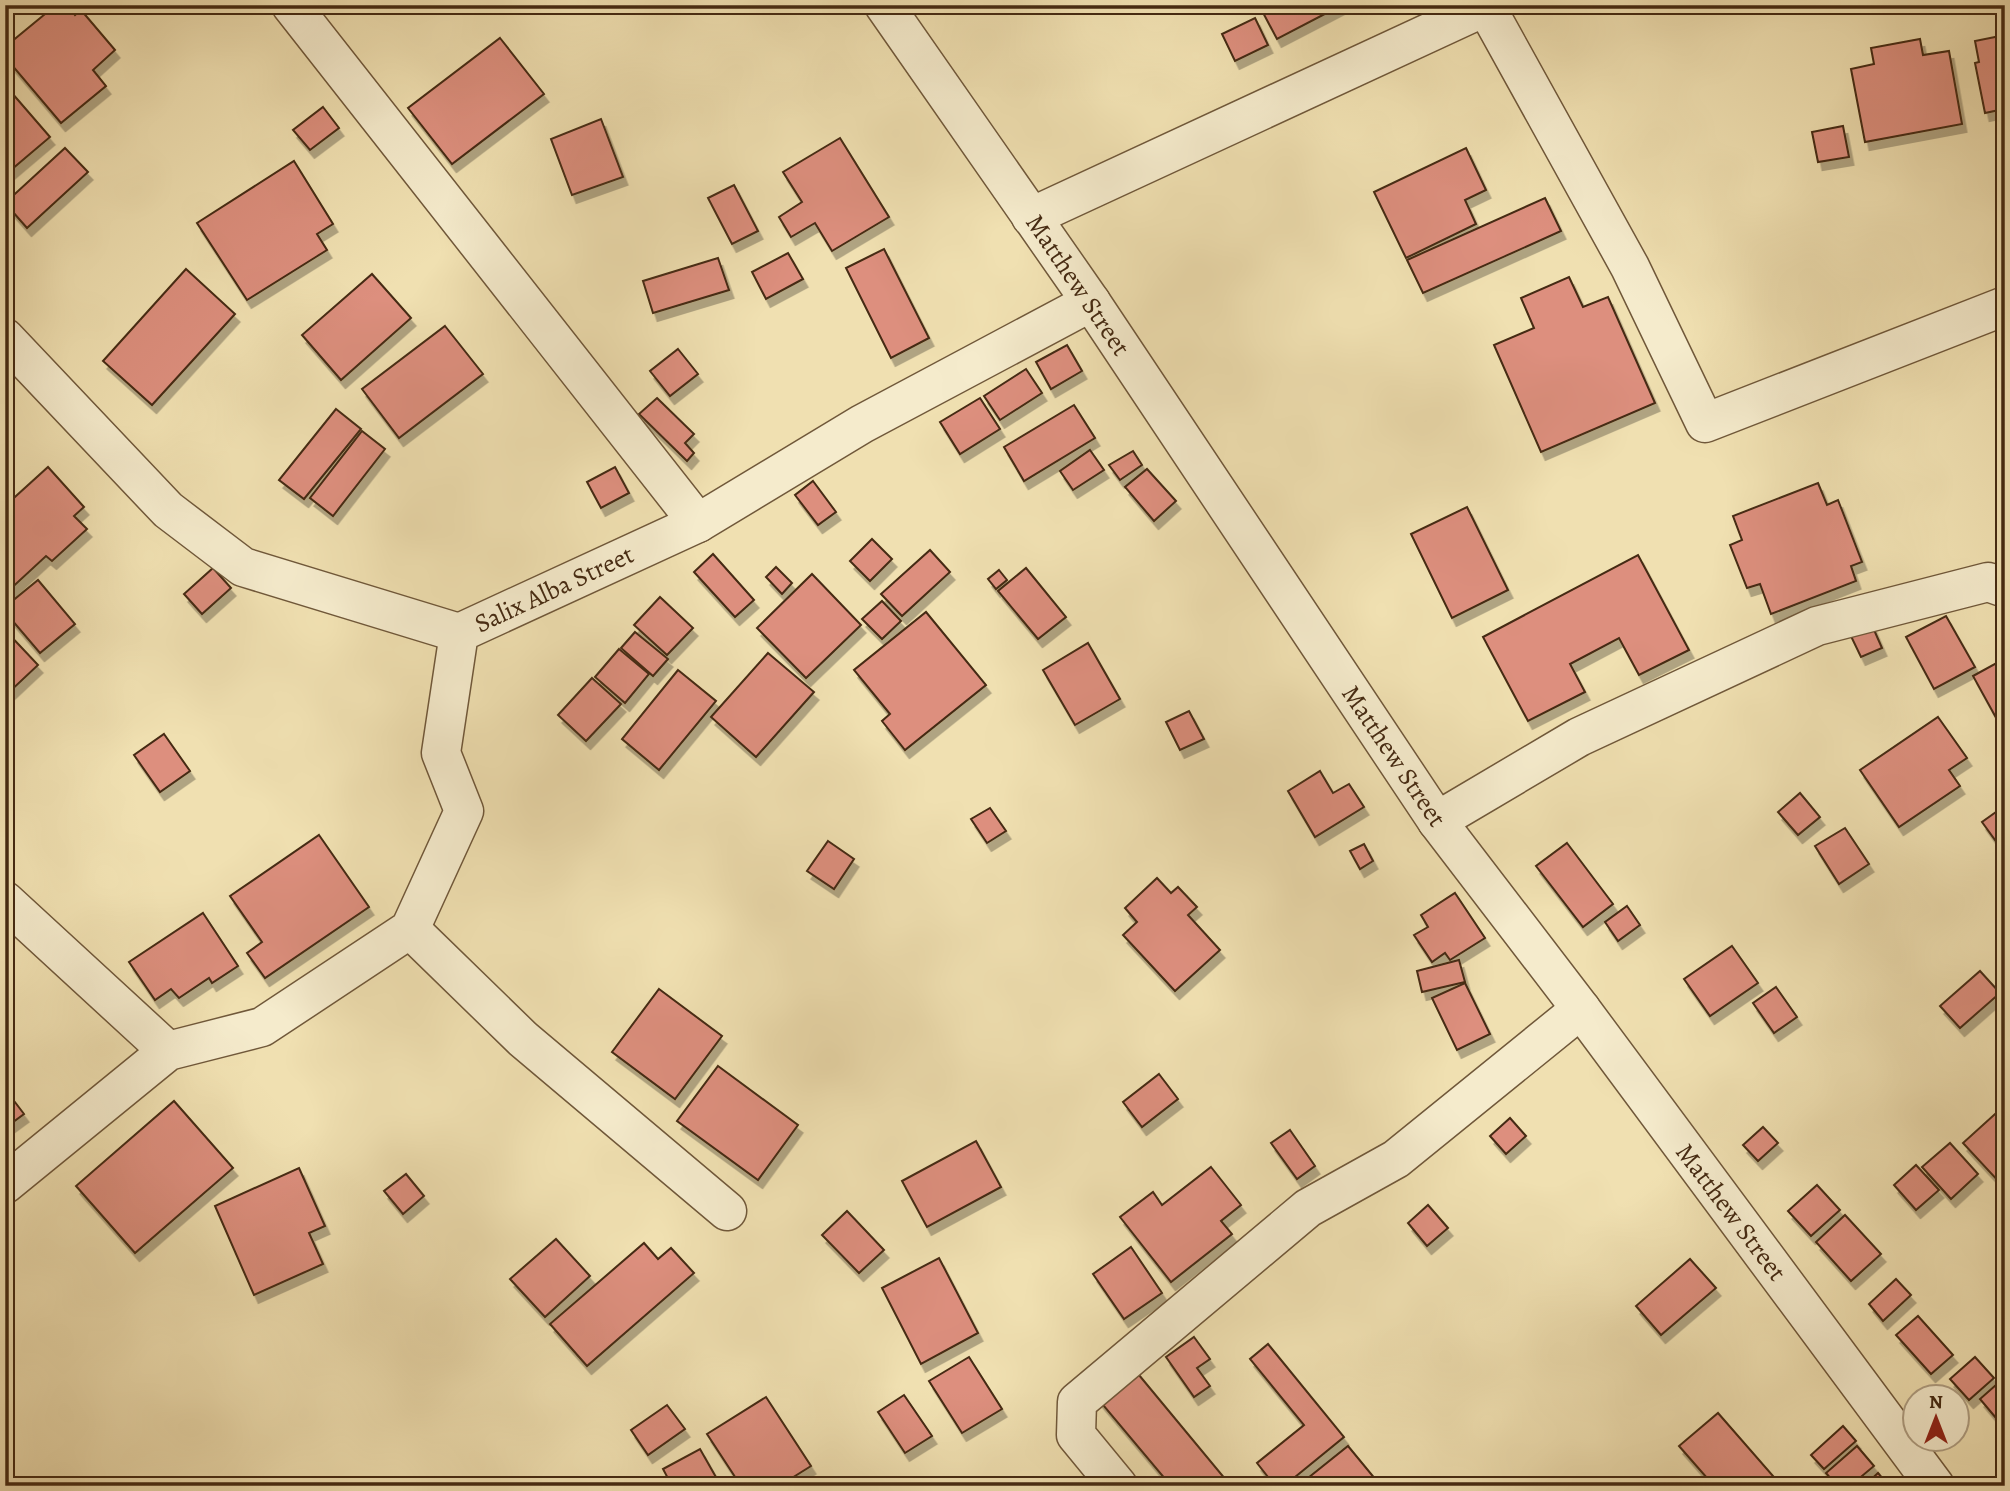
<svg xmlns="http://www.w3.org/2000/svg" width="2010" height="1491" viewBox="0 0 2010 1491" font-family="Alegreya,serif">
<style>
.building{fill:#dd8f7e;stroke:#452a12;stroke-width:2;filter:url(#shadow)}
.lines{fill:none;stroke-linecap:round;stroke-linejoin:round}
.minor-casing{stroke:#70583a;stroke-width:41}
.minor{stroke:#f5ebcc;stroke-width:38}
.labels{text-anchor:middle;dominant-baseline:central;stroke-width:5;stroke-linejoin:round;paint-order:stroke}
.street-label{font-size:26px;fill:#452a12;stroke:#f5ebcc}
</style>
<defs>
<filter id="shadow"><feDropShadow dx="4.5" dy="8" stdDeviation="0" flood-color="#0004"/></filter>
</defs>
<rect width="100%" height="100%" fill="#f0e0b1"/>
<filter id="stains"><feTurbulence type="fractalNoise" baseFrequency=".00286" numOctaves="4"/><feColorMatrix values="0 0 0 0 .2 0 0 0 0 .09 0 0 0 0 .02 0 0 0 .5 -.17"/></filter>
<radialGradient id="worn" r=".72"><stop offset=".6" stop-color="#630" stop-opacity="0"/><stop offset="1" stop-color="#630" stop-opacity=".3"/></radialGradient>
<g class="building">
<polygon points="56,5 67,5 75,15 81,10 115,50 93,70 106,86 61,123 5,57 5,47"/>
<polygon points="1259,5 1342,5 1277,39"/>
<polygon points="1255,18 1268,45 1235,61 1222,34"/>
<polygon points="2005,35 2005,112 2004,109 1985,113 1975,63 1979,62 1975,41"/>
<polygon points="500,38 544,94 452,164 408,108"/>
<polygon points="1920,39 1923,55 1949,51 1962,124 1865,142 1851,69 1874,64 1871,48"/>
<polygon points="5,85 50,137 5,175"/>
<polygon points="323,107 339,128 310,150 293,130"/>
<polygon points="601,119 623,177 572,195 551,139"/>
<polygon points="1843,126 1849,157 1818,162 1812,132"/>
<polygon points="840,138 889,217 832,251 815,223 791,237 779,217 802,202 783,172"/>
<polygon points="65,148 88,172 27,228 5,203"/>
<polygon points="1466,148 1486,190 1465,200 1476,224 1406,258 1374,192"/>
<polygon points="294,161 333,224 317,234 327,250 247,300 197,223"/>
<polygon points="734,185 758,231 732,244 708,198"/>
<polygon points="1545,198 1561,231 1423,293 1407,260"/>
<polygon points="884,249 929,338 891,358 846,268"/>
<polygon points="788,253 803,279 766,299 752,272"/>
<polygon points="718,258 729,290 653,313 643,281"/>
<polygon points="186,269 235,314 152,405 103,361"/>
<polygon points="372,274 411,318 341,380 302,335"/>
<polygon points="1569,277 1583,307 1608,297 1655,403 1541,452 1494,345 1534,328 1521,298"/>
<polygon points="445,326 483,374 399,438 362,389"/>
<polygon points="1067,345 1082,371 1051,389 1036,362"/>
<polygon points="678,349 698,374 670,396 650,371"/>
<polygon points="1026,369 1042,393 1000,420 984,396"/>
<polygon points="657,398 694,434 685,443 694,453 687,461 639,414"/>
<polygon points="980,398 1000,429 960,454 940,422"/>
<polygon points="1074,405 1095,438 1024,481 1004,447"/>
<polygon points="336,409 361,429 304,499 279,480"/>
<polygon points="362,431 385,449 333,516 310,498"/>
<polygon points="1090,450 1104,470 1073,490 1060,471"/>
<polygon points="1133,451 1142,465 1120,480 1109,465"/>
<polygon points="48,467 84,507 74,516 87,529 52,561 46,556 5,594 5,506"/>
<polygon points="615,467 629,493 601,508 587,482"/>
<polygon points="1147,469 1176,501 1154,521 1125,487"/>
<polygon points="813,481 836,512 818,525 795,495"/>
<polygon points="1818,483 1827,505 1838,500 1862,562 1851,566 1856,581 1771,614 1760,584 1747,588 1730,545 1742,540 1733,516"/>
<polygon points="1467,507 1508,590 1452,618 1411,534"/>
<polygon points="872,539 892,559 870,581 850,561"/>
<polygon points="930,550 950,572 902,616 881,594"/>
<polygon points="713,554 754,600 735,617 694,572"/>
<polygon points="1638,555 1689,650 1639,675 1619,638 1570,664 1585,692 1528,721 1483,637"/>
<polygon points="776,567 792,583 782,594 766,577"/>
<polygon points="213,568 231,588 202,614 184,594"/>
<polygon points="1026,568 1066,617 1038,639 998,591"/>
<polygon points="999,570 1007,580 996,589 988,579"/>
<polygon points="812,574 861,625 806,678 757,628"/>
<polygon points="38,580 75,624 40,653 5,612 5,607"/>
<polygon points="660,597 693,628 667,655 634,625"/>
<polygon points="882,601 901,621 882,639 862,619"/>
<polygon points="926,612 986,685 905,750 882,721 890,714 854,670"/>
<polygon points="1946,616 1975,667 1934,689 1906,637"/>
<polygon points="1871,623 1882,648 1861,657 1849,632"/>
<polygon points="5,630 38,665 5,696"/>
<polygon points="635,632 668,659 653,676 621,648"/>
<polygon points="1088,643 1120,699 1075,725 1043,670"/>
<polygon points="619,649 649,674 625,703 595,677"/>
<polygon points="768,653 814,692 756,757 711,717"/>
<polygon points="2002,660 2005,664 2005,734 1973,676"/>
<polygon points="678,670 716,701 659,770 622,739"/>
<polygon points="592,678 621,704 586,741 558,715"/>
<polygon points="1189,711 1204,739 1180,750 1166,722"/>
<polygon points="1938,717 1967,758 1949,770 1960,786 1899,827 1860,770"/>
<polygon points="164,734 190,771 160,792 134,755"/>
<polygon points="1320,771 1333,793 1349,784 1364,807 1315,837 1288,791"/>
<polygon points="1800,793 1820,817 1798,835 1778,812"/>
<polygon points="2003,807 2005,809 2003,851 1982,822"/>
<polygon points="990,808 1006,831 987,843 971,819"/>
<polygon points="1845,828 1869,864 1839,884 1815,846"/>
<polygon points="319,835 369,907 265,978 247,953 262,942 230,896"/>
<polygon points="828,841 854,859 834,889 807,871"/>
<polygon points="1567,843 1613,904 1583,927 1536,866"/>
<polygon points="1364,844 1373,861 1360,869 1350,851"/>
<polygon points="1157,878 1171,893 1178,887 1197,907 1188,915 1220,950 1175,991 1123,935 1137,922 1125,908"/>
<polygon points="1455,893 1485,938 1450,960 1445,953 1432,962 1414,935 1428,927 1421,915"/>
<polygon points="1627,906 1640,925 1618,941 1605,922"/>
<polygon points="203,913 238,966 212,983 209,978 179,998 171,989 155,1000 129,962"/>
<polygon points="1732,946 1758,983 1710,1016 1684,979"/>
<polygon points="1459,960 1465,982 1422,992 1417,971"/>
<polygon points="1980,971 2000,993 1960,1028 1940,1006"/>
<polygon points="1465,983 1490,1034 1457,1050 1432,998"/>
<polygon points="1776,987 1797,1017 1774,1033 1753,1003"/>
<polygon points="659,989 722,1036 675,1099 612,1052"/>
<polygon points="718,1066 798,1125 758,1180 677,1121"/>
<polygon points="1159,1074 1178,1099 1142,1127 1123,1102"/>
<polygon points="5,1089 24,1114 5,1128"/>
<polygon points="174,1101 233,1168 135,1253 76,1186"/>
<polygon points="2005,1105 2005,1179 2000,1183 1963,1143"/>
<polygon points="1510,1118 1526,1136 1506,1154 1490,1136"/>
<polygon points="1763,1127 1778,1143 1758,1161 1743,1145"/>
<polygon points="1290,1130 1315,1166 1297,1179 1271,1143"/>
<polygon points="976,1141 1001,1187 927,1227 902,1181"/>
<polygon points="1950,1143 1978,1174 1951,1199 1922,1167"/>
<polygon points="1916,1165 1939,1190 1916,1210 1894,1185"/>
<polygon points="1211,1167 1241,1205 1221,1221 1232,1234 1171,1282 1120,1217 1153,1192 1162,1205"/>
<polygon points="299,1168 325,1226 309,1233 323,1264 254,1295 215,1206"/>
<polygon points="406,1174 424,1196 403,1214 384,1191"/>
<polygon points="1817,1185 1840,1210 1811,1236 1788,1211"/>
<polygon points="1428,1205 1448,1228 1427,1246 1408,1223"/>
<polygon points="847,1211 884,1250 859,1273 822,1235"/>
<polygon points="1845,1215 1881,1254 1851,1281 1816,1242"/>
<polygon points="556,1239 590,1276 545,1317 510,1279"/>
<polygon points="644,1243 658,1259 671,1248 694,1273 587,1366 550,1324"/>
<polygon points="1131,1247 1162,1293 1124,1319 1093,1274"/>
<polygon points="939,1258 978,1333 921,1364 882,1288"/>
<polygon points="1690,1259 1716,1288 1661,1335 1636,1306"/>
<polygon points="1896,1279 1911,1295 1883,1321 1869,1304"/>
<polygon points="1918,1316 1953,1355 1931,1374 1896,1335"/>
<polygon points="1194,1337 1210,1359 1197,1368 1210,1386 1194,1397 1166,1357"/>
<polygon points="1268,1344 1344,1437 1284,1486 1275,1486 1257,1463 1304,1425 1250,1359"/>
<polygon points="969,1357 1002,1409 962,1433 929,1381"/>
<polygon points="1975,1357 1994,1378 1969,1400 1950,1379"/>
<polygon points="1134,1369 1231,1486 1171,1486 1098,1399"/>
<polygon points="2005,1377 2005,1410 1996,1418 1980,1399"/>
<polygon points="904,1395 932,1436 905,1453 878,1412"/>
<polygon points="766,1397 811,1466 779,1486 741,1486 707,1434"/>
<polygon points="667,1405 685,1429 648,1455 631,1430"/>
<polygon points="1718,1413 1780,1484 1778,1486 1714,1486 1679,1446"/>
<polygon points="1843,1426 1856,1441 1824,1469 1811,1455"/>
<polygon points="1348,1446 1381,1486 1298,1486"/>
<polygon points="1857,1446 1874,1466 1850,1486 1837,1486 1826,1473"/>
<polygon points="700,1449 721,1486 672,1486 663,1469"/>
<polygon points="1878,1473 1889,1486 1864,1486"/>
</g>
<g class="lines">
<g class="minor-casing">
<g id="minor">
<polyline points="291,5 698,523"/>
<polyline points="884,5 1091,302 1437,821 1581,1009 1935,1486"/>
<polyline points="1485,5 1630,267 1705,423 2005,306"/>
<polyline points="1031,217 1489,5"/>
<polyline points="5,338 168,510 243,567 459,633"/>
<polyline points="1437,821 1579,737 1817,626 1988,582 2005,588"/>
<polyline points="5,901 168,1051"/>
<polyline points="410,929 523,1039 727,1211"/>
<polyline points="5,1184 168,1051 262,1027 410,929 464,811 441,753 459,633 698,523 862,424 1091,302"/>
<polyline points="1118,1486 1076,1435 1077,1402 1308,1208 1396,1159 1581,1009"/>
</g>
</g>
<use href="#minor" class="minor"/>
</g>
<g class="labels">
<g class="street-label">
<text transform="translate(1078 285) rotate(56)">Matthew Street</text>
<text transform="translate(554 589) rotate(-25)">Salix Alba Street</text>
<text transform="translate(1394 756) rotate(56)">Matthew Street</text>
<text transform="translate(1731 1212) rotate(53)">Matthew Street</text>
</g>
</g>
<rect width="2010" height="1491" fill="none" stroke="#f0e0b1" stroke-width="28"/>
<rect x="7" y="7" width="1996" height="1477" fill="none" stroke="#452a12" stroke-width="3.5"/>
<rect x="14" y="14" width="1982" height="1463" fill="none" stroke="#452a12" stroke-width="2"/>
<g transform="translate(1936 1418)"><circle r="33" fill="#f5ebcc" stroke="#af9e82" stroke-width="2"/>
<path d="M0-5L12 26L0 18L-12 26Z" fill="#8f2418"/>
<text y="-10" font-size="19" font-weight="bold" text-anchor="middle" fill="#452a12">N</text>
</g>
<rect width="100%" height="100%" filter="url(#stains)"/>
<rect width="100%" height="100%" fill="url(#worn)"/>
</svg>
